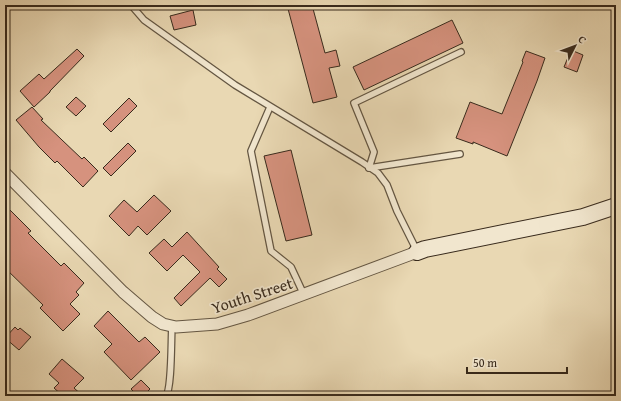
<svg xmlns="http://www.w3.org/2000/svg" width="621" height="401" viewBox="0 0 621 401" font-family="'Gentium Book Plus',serif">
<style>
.building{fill:#d6927e;stroke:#382a1c}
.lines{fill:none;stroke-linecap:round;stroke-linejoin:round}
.lane-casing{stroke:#645642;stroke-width:8}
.street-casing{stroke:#645642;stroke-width:13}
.secondary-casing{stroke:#382a1c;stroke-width:18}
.lane{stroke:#f1e6ce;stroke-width:5.5}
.street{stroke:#f1e6ce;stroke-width:11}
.secondary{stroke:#f1e6ce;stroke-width:16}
.labels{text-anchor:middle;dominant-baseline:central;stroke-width:3.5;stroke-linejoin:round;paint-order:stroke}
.street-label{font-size:16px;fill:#382a1c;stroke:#f1e6ce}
</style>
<rect width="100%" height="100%" fill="#e9d8b3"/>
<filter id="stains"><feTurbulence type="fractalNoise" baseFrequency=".005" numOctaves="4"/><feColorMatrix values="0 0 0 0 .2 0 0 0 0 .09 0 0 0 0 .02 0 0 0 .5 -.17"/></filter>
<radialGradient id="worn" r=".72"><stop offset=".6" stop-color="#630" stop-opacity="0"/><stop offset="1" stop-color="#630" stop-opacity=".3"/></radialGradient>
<g class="building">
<polygon points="287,5 312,5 325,53 336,50 340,66 329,68 337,97 313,103"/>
<polygon points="193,10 196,25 174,30 170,16"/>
<polygon points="452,20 463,43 364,90 353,67"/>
<polygon points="77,49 84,56 50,91 50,92 34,107 20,91 39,74 44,79"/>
<polygon points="571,50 583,55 577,72 564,67"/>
<polygon points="526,51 545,58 537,81 507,156 473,142 473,144 456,138 470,102 502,114 523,62 522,61"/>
<polygon points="76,97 86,106 76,116 66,107"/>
<polygon points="129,98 137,106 111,132 103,124"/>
<polygon points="32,107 43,119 41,120 82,159 84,157 98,171 83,187 57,161 55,163 39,147 16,120"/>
<polygon points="128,143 136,151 111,176 103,168"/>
<polygon points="291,150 312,235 286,241 264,156"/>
<polygon points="154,195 171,211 147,235 138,226 129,236 109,216 124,200 137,212"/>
<polygon points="5,205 31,231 28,233 61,266 64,263 84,283 76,292 79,295 70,304 80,314 63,331 40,308 43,305 5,268"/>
<polygon points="187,232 219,267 217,269 227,279 219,287 210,278 181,306 174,298 200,272 183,255 167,271 149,253 164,239 172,247"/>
<polygon points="108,311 139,342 145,337 160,352 131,380 104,352 112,344 94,326"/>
<polygon points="15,327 18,330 20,328 31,337 19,350 5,338"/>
<polygon points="62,359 84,378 74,388 83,396 63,396 54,388 59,383 49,374"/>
<polygon points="141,380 150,389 143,396 138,396 131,389"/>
</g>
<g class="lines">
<g class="lane-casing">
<g id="lane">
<polyline points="131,5 144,20 235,85 362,162 378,173 387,185 397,211 417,251"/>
<polyline points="270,107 251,151 271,251 291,267 304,295"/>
<polyline points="369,168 374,152 354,103 461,52"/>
<polyline points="369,168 460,154"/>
<path d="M 166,396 C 172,388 171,339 172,326"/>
</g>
</g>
<g class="street-casing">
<polyline id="street" points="5,173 123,292 152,317 163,324 176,327 217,324 248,315 417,252"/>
</g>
<g class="secondary-casing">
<polyline id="secondary" points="417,252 425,249 583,217 616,206"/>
</g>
<use href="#lane" class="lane"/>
<use href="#street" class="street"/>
<use href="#secondary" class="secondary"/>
</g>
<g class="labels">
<g class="street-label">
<text transform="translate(252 295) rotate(-18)">Youth Street</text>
</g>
</g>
<rect width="621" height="401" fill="none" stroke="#e9d8b3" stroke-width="20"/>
<rect x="6" y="6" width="609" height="389" fill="none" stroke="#382a1c" stroke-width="2"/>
<rect x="10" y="10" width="601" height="381" fill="none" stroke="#382a1c"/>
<g transform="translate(575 46) rotate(48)" stroke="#f1e6ce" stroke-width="3" paint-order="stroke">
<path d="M0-3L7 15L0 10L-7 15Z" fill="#382a1c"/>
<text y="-6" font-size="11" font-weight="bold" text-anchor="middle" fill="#382a1c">С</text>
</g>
<path d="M467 367v6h100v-6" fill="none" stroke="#382a1c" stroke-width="2"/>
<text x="473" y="367" font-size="12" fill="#382a1c" stroke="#f1e6ce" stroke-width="3" paint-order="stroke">50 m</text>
<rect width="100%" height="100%" filter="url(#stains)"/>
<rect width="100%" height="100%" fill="url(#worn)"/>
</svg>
